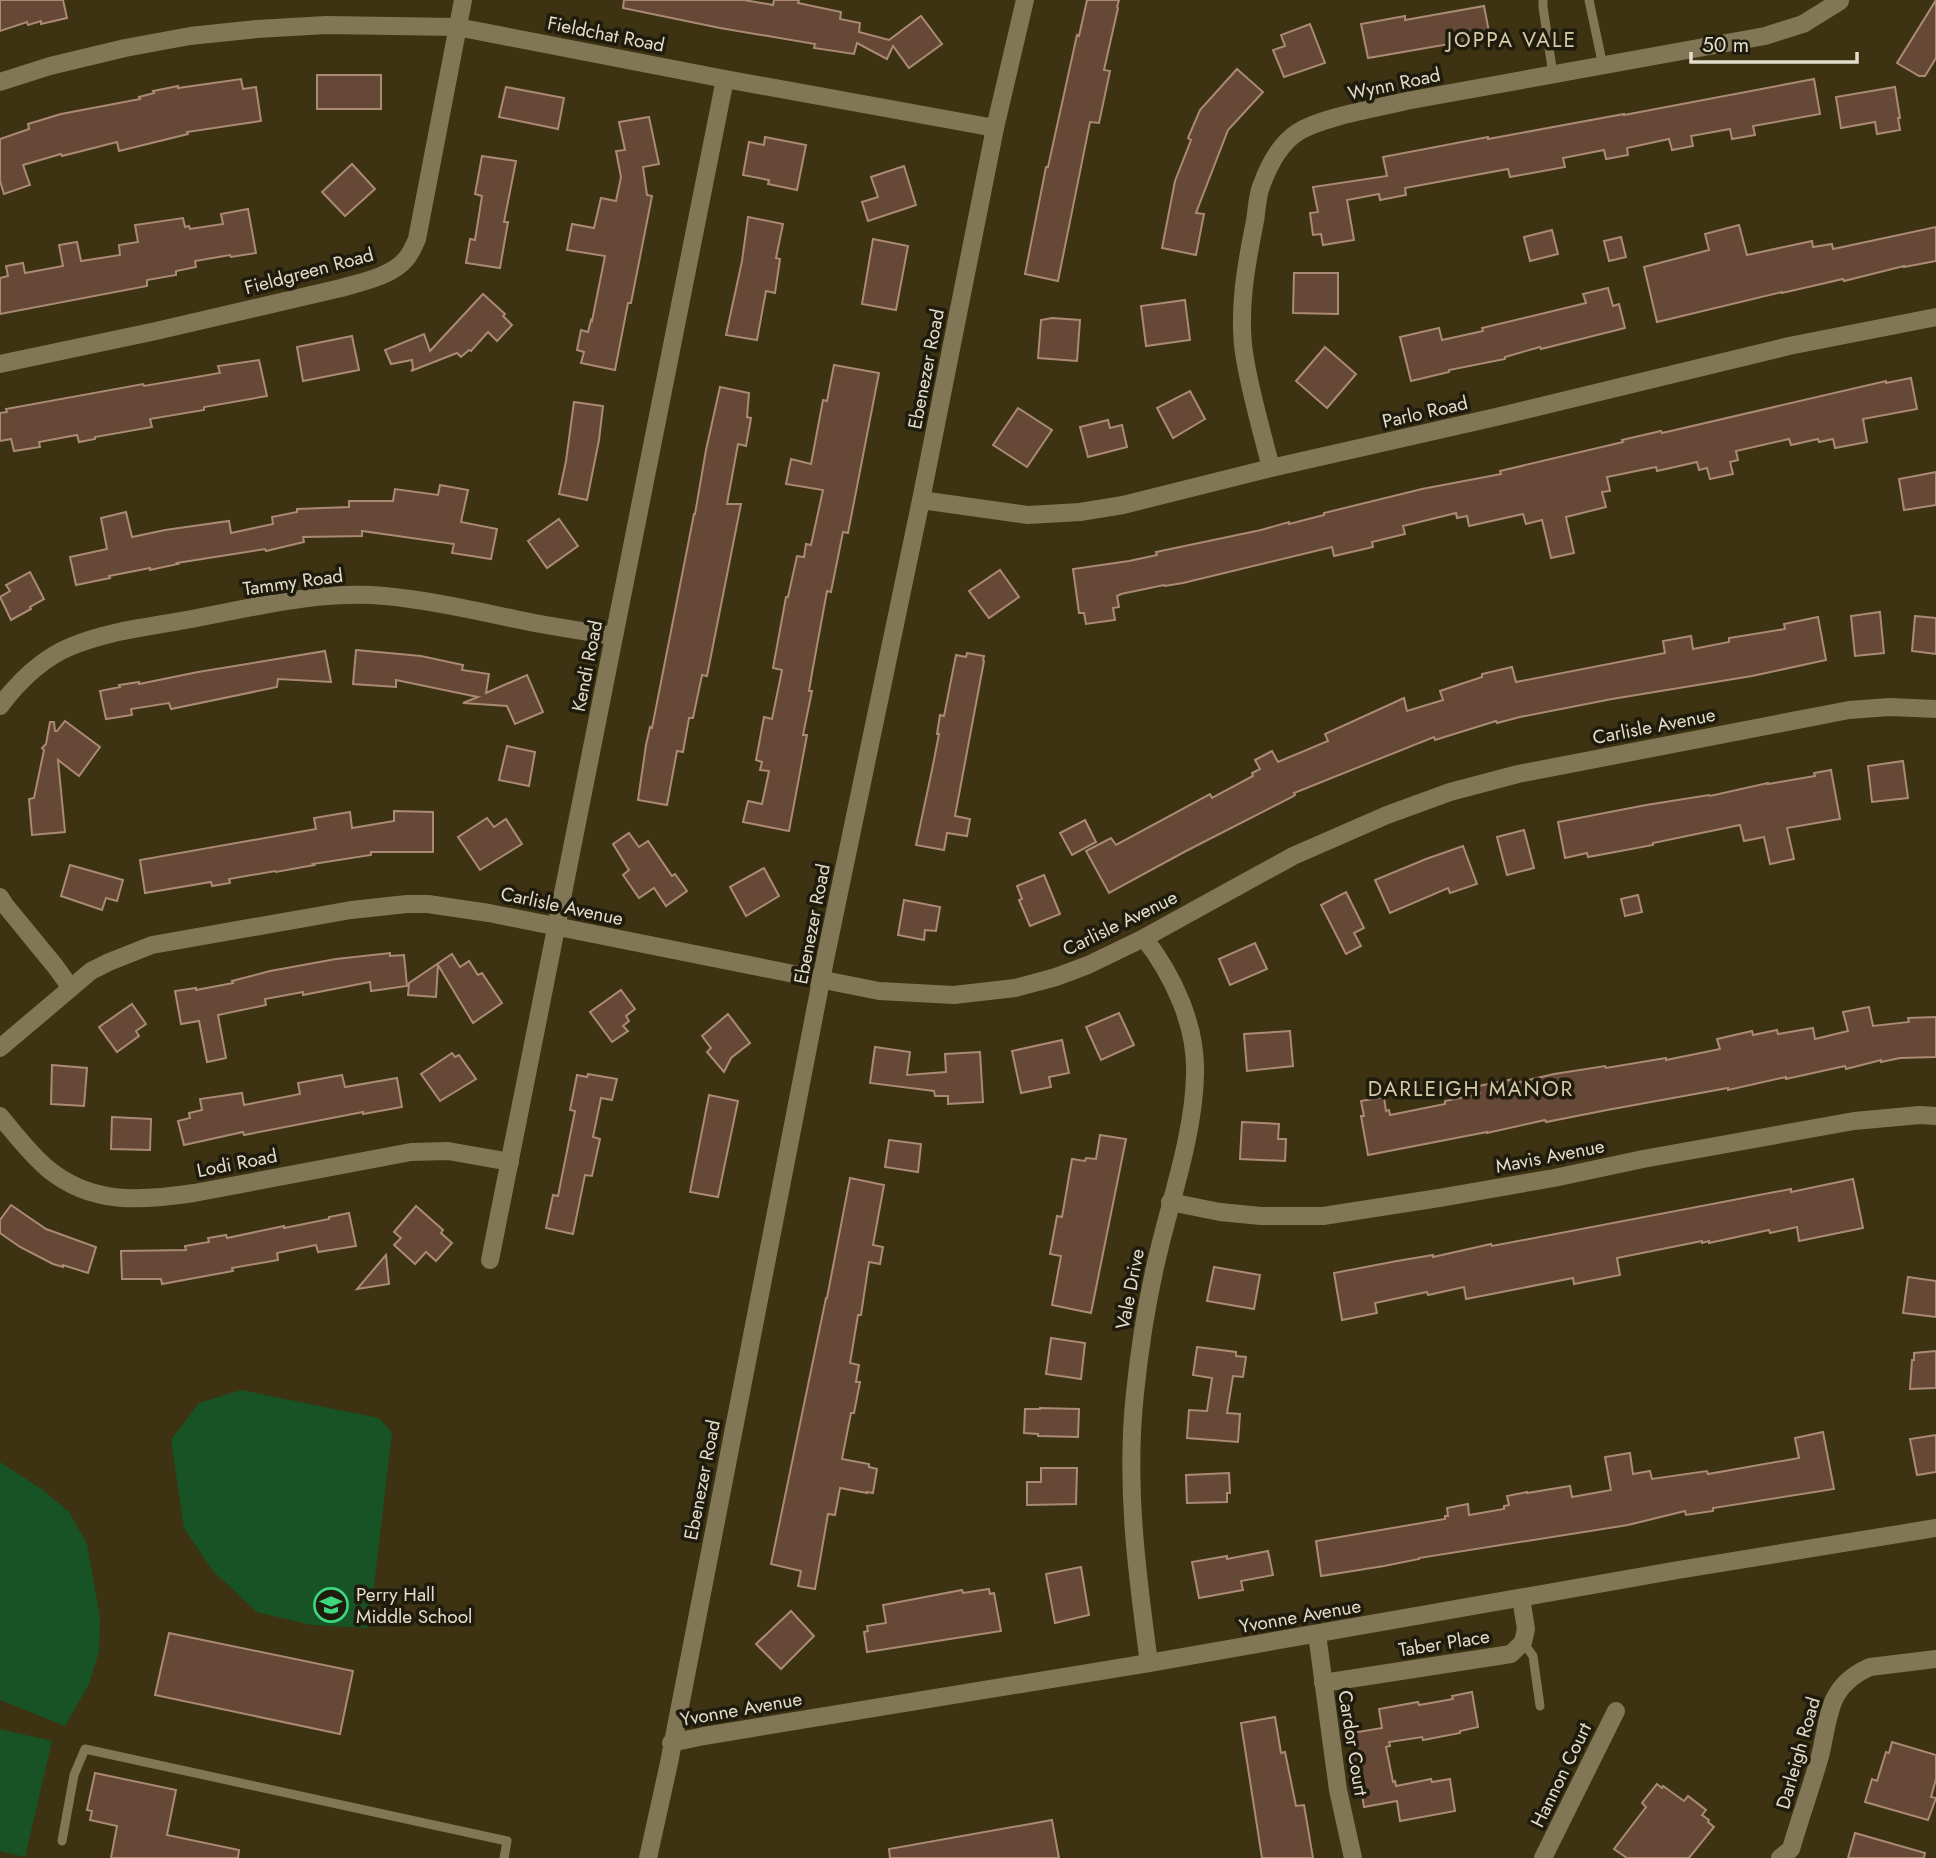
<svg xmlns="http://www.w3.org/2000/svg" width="1936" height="1858" viewBox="0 0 1936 1858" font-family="Jost,sans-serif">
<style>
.green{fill:#185325}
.building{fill:#654835;stroke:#ab8a75;stroke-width:2}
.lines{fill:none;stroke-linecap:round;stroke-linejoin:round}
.service{stroke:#817655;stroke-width:9}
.minor{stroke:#817655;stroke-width:18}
.tertiary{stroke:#817655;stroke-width:18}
.labels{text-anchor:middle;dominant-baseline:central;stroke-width:7;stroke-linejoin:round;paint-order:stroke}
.street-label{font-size:19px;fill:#e3ddcb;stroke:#1f1b0d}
.poi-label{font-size:19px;fill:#e3ddcb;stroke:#1f1b0d;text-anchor:start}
.neighbourhood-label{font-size:21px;letter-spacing:2px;fill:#d6caa6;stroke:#1f1b0d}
</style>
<rect width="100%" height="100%" fill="#3d3212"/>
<g class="green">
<polygon points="241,1390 379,1418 392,1433 369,1628 311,1625 257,1612 213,1571 184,1528 171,1440 199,1403"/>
<polygon points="0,1462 43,1490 69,1512 87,1544 100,1617 99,1651 89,1684 65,1726 0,1700"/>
<polygon points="0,1729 52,1741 25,1857 0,1851"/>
</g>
<g class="building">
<polygon points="0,0 63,0 67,18 41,24 41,21 28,25 27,22 0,31"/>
<polygon points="624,0 744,0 773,5 774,0 799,0 798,3 841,12 840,19 860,23 859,32 889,40 921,16 942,44 909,68 893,46 887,59 857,43 854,54 814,48 815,44 720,28 623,8"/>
<polygon points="1087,0 1119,0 1117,7 1118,8 1104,70 1110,71 1099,123 1090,122 1058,281 1025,274 1046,167 1048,167 1077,35 1079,36"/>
<polygon points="1936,0 1936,58 1925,76 1919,76 1897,63"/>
<polygon points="1484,6 1490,37 1368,58 1361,24 1405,16 1405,20"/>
<polygon points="1310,24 1325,63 1284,77 1273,50 1285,46 1281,35"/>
<polygon points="1237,69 1263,92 1228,130 1196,213 1204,214 1196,255 1162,248 1175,181 1191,140 1188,138 1200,110"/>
<rect x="317" y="75" width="64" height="34"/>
<polygon points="241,79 243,89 256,87 261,121 187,132 188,134 119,151 117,142 62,156 61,154 23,165 30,185 4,194 0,181 0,139 29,129 28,124 61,114 140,99 139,97 154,93 153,91 178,86 178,88"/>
<polygon points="1814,79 1820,114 1753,126 1755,135 1732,139 1730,129 1691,136 1693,146 1672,150 1669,139 1627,148 1628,155 1606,159 1604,150 1563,158 1565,167 1510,177 1508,169 1405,188 1406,195 1380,200 1379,194 1347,200 1354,240 1323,245 1321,234 1313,235 1310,213 1318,212 1313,187 1387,176 1383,157 1488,137 1488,139 1624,114 1624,115"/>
<polygon points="506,87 564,98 558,129 499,117"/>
<polygon points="1895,87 1900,118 1898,118 1900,130 1877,134 1875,122 1841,128 1836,97"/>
<polygon points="649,117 659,164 643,167 647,195 652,196 631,303 628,303 615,370 581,363 584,352 577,350 581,330 588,332 591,320 592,321 605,256 567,250 572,224 594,228 601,198 616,201 621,177 616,151 625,150 619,122"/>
<polygon points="765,137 806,145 797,190 768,184 769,180 743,175 749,142 764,145"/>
<polygon points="482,156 516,161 504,222 508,222 500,268 466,263 470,239 475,240 482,196 475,194"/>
<polygon points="352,164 375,189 345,216 322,192"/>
<polygon points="904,166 916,205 868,221 862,202 878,197 871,177"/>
<polygon points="248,209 256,253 231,257 230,255 195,261 196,267 176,271 176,275 147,280 147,286 0,314 0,278 8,276 6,266 23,263 25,273 63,266 59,245 77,242 81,261 120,255 119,245 138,242 135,225 183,218 185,227 189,226 190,229 223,224 221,214"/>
<polygon points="748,217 783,224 776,258 780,259 775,293 766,291 757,340 726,335 742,261"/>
<polygon points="1739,225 1747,255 1812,241 1813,247 1832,244 1833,249 1936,227 1936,261 1904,267 1904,266 1844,281 1843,279 1782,293 1782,292 1657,322 1644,267 1709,250 1705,234"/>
<polygon points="1552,230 1558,254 1530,261 1524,237"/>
<polygon points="1621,237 1626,257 1609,261 1604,241"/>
<polygon points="873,239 908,246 896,310 862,304"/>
<polygon points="1294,273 1338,273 1338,314 1293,313"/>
<polygon points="1608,288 1613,306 1619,304 1625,328 1541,349 1540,347 1505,357 1505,359 1449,370 1449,372 1411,381 1400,337 1439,328 1442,340 1483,331 1482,328 1586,303 1583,294"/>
<polygon points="483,294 505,314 503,316 512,325 497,341 488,332 471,351 469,350 461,357 457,353 411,371 413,369 412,360 391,364 385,350 424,334 430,351"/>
<polygon points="1185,300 1190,340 1146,346 1141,306"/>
<polygon points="1052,318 1080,320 1077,361 1038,358 1041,320"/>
<polygon points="352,336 359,370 303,381 297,347"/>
<polygon points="1325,347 1356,374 1327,408 1296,381"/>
<polygon points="259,360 267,396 204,407 204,410 150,419 152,427 95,437 95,439 79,442 77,435 39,442 40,447 14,451 11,439 0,441 0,413 7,412 6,409 143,384 144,386 220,373 218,366"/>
<polygon points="834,365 879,373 848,533 843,532 831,592 827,591 812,673 809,691 812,691 803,735 807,735 789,831 743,822 748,801 762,804 769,771 760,770 762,762 756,760 764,717 772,719 782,670 773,668 786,597 788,597 797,556 804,557 806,544 811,545 823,490 786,484 791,459 811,464 823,400 827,401"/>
<polygon points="1911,378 1917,409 1863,419 1867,442 1835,448 1833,439 1819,442 1818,439 1791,445 1789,439 1736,451 1738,460 1730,462 1733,474 1710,479 1707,468 1699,470 1697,462 1657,471 1656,467 1607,477 1610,491 1602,492 1606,507 1566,517 1574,553 1551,558 1542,520 1526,524 1523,514 1469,526 1467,516 1457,518 1456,513 1403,526 1405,534 1372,542 1373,547 1334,556 1332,547 1183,583 1165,586 1164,585 1121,594 1117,596 1119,607 1113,608 1115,620 1086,624 1084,613 1079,613 1073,569 1129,561 1157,555 1156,552 1261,530 1289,522 1289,524 1324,515 1324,513 1422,489 1501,474 1500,471 1623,442 1622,440 1661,431 1662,433 1886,381 1886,383"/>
<polygon points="720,387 749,393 747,417 751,418 746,446 738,444 727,504 741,504 707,676 702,675 693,718 689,718 683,752 677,751 667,805 638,800 646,745 650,727 652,728 694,514 695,514 706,450"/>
<polygon points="1190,391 1205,419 1173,438 1157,408"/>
<polygon points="574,402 603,406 599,440 587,500 559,494 566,461"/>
<polygon points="1018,408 1052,430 1027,467 993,445"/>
<polygon points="1108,420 1110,428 1122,425 1127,447 1088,457 1080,427"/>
<polygon points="1936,472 1936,505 1904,510 1899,479"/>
<polygon points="440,485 468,490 461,522 497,529 491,559 452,553 454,544 362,531 362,536 303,537 304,542 266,551 265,549 177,563 178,564 150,570 150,568 109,576 110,578 76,585 70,557 107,549 101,518 126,512 132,537 165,530 229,521 231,533 273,524 272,517 297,512 297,509 349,507 349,501 393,501 395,489 438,495"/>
<polygon points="559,519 578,546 547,568 528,541"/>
<polygon points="1000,570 1019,597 989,618 969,591"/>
<polygon points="30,572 44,599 30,607 31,609 11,620 0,597 10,591 6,585"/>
<polygon points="1880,612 1884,653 1855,656 1851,616"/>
<polygon points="1915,616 1936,618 1936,654 1912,651"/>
<polygon points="1818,617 1826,660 1752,676 1612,699 1520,717 1497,723 1496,721 1435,740 1434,737 1294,793 1295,795 1292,797 1186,851 1109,893 1086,851 1111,838 1116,845 1210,794 1212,798 1253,776 1252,773 1260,769 1255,760 1272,751 1278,762 1328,741 1325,734 1404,698 1407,711 1443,700 1440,691 1482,677 1482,674 1512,667 1516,682 1665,653 1663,641 1691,636 1693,649 1729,642 1729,638 1785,629 1784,624"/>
<polygon points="356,650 421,656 463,665 462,670 489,674 486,693 527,675 543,712 515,724 507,706 463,703 478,697 396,680 396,687 353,684"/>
<polygon points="325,651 331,682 278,679 277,687 171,709 169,703 131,709 132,715 106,719 100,691 120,687 119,685 139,682 139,684 198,672"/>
<polygon points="967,653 984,656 983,660 984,661 955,816 970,819 967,836 947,833 944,850 916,845 932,770 939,734 937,734 940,715 944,716 956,655 966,657"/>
<polygon points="65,721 100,747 79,776 58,760 65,832 32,835 29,799 34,798 44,750 42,748 46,744 50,722 54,722 55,731 57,731"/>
<polygon points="507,746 535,752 529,786 499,780"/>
<polygon points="1903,761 1908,798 1872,802 1868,766"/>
<polygon points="1831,770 1840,819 1787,828 1794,859 1770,864 1764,837 1744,841 1740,825 1653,843 1653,845 1588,857 1587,853 1565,858 1558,822 1646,805 1709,795 1710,796 1768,783 1768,784 1815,776 1814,773"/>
<polygon points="394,811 433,812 433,852 371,852 371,855 313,864 314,865 276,872 275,871 229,879 230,883 212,886 211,882 145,893 140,860 316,829 314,818 350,812 352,828 394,821"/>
<polygon points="487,818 494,827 506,819 522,844 480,870 458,837"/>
<polygon points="1085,820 1096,842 1072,855 1060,833"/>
<polygon points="1524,830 1534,868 1507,875 1497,837"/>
<polygon points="629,833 639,847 648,841 672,876 675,874 687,891 666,906 654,888 639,898 623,875 629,870 613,844"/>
<polygon points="1463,846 1477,884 1450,893 1448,888 1390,913 1375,880 1426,859"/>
<polygon points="70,865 123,880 117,901 106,898 102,910 61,896"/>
<polygon points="764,868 779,896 746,916 730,887"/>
<polygon points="1044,875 1060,914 1030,926 1019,900 1022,899 1017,886"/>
<polygon points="1346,892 1364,928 1354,933 1361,946 1346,954 1321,905"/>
<polygon points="1638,895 1642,912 1625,916 1621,899"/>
<polygon points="904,900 940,907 936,931 925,930 924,940 898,935"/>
<polygon points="1255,943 1267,969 1230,985 1219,959"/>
<polygon points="390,953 390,956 404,955 407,986 371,991 370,982 303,995 303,992 265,999 266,1005 218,1015 226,1058 207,1062 199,1021 181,1024 175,991 196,988 196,990 233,983 232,981 270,971 336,959"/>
<polygon points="452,954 460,967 469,961 478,975 482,973 502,1003 473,1023 438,965 436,997 408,995 409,983"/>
<polygon points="621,990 635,1009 626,1016 629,1021 623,1026 628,1031 612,1042 590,1012"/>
<polygon points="132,1004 146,1024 136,1031 139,1036 117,1052 99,1027"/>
<polygon points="1869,1007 1873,1026 1909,1022 1908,1018 1936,1017 1936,1057 1900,1058 1881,1062 1881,1060 1846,1069 1845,1066 1786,1079 1786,1077 1728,1090 1728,1088 1607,1110 1546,1122 1545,1120 1487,1133 1487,1132 1368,1155 1361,1116 1364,1116 1361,1101 1384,1097 1386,1111 1389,1110 1390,1115 1445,1104 1445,1101 1480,1094 1478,1086 1514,1079 1515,1083 1554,1074 1605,1066 1606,1068 1666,1058 1666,1060 1720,1049 1717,1039 1752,1031 1753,1035 1777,1030 1778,1034 1813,1028 1815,1039 1848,1031 1843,1012"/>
<polygon points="1119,1013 1134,1045 1101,1060 1086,1027"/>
<polygon points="728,1014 750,1043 731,1058 724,1072 707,1052 711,1048 702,1036"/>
<polygon points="1290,1031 1293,1066 1247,1071 1244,1034"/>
<polygon points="1062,1040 1069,1073 1049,1077 1051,1087 1021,1093 1012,1051"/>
<polygon points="875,1047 910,1052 907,1075 946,1072 945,1054 980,1052 983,1102 948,1104 948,1096 935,1096 934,1091 870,1083"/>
<polygon points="452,1053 455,1057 459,1055 476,1079 440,1101 421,1074"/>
<polygon points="52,1065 87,1068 84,1106 51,1104"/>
<polygon points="588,1074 617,1079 612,1100 601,1098 593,1137 600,1139 592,1176 585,1175 573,1234 546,1228 553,1195 558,1196 575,1111 570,1110 577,1075 587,1077"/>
<polygon points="342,1075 345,1087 397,1078 402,1107 363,1114 363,1112 244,1135 243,1132 184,1145 178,1121 190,1118 189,1113 202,1110 200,1099 242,1093 244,1105 300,1094 298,1083"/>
<polygon points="709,1095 738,1101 718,1197 690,1192"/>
<polygon points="112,1117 151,1119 150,1150 111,1149"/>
<polygon points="1242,1122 1279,1124 1278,1139 1286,1139 1285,1161 1240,1159"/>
<polygon points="1100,1135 1126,1139 1091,1313 1052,1305 1061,1256 1050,1254 1057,1216 1062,1217 1072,1159 1085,1161 1086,1158 1096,1159"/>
<polygon points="889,1140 921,1144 918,1172 885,1167"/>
<polygon points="850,1178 884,1185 873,1245 883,1247 880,1264 869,1262 861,1315 858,1315 850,1363 859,1365 856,1382 860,1382 854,1413 851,1413 842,1459 869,1464 869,1467 877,1469 873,1493 867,1492 867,1493 840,1488 835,1515 828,1514 815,1589 798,1586 801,1571 771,1564 826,1298 827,1298"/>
<polygon points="1853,1179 1863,1228 1799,1241 1797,1227 1770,1233 1769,1230 1709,1243 1709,1241 1702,1243 1702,1241 1617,1258 1620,1275 1574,1284 1573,1278 1466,1299 1464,1287 1428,1295 1427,1292 1375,1303 1377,1313 1342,1320 1334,1273 1397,1261 1433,1255 1433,1257 1491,1244 1492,1246 1791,1189 1791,1192"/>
<polygon points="11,1205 46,1229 96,1247 88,1273 63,1265 63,1267 53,1264 20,1247 0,1233 0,1220"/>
<polygon points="416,1206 443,1230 441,1233 452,1243 436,1261 426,1252 415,1264 394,1245 401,1238 394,1232"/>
<polygon points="349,1213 356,1246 318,1252 316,1245 277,1253 278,1260 232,1268 233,1271 162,1284 161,1279 122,1279 121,1251 186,1250 185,1246 209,1242 208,1238 226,1235 227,1238 284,1226 284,1228 329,1219 329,1217"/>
<polygon points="386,1255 389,1284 357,1289"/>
<polygon points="1214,1267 1260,1275 1254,1309 1207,1301"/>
<polygon points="1908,1277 1936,1281 1936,1317 1903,1313"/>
<polygon points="1051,1338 1085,1343 1081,1379 1046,1374"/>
<polygon points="1197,1347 1236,1352 1236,1356 1246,1357 1243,1377 1233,1376 1227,1413 1240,1414 1238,1442 1187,1438 1189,1410 1207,1411 1212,1378 1193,1375"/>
<polygon points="1936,1351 1936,1388 1910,1389 1912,1360 1914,1360 1914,1353"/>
<polygon points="1040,1408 1079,1409 1078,1437 1038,1436 1038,1434 1024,1433 1025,1409 1040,1409"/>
<polygon points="1823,1432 1834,1489 1713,1508 1713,1511 1686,1515 1685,1511 1628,1525 1419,1558 1419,1559 1384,1566 1321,1576 1316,1541 1445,1519 1445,1516 1448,1516 1447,1508 1468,1504 1469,1515 1504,1509 1504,1506 1509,1505 1507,1496 1527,1492 1527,1493 1570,1486 1572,1497 1611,1490 1605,1457 1630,1453 1633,1474 1650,1471 1652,1479 1707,1471 1708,1474 1799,1458 1795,1438"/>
<polygon points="1936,1435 1936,1472 1917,1475 1910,1439"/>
<polygon points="1041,1468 1077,1468 1076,1504 1027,1505 1027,1482 1041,1482"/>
<polygon points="1229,1473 1230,1493 1227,1493 1227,1502 1187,1503 1186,1475"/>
<polygon points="1268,1551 1273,1575 1241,1581 1243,1590 1199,1598 1192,1562 1227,1556 1227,1559"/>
<polygon points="1081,1567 1089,1615 1055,1623 1046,1574"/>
<polygon points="989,1589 990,1594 994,1593 1001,1631 867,1652 864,1632 868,1631 867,1626 886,1623 883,1605 962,1590 963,1593"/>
<polygon points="791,1611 814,1636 781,1669 756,1644"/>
<polygon points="169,1633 353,1671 340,1734 155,1695"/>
<polygon points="1472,1692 1478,1727 1460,1731 1460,1733 1423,1740 1422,1737 1389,1742 1390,1746 1386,1747 1393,1782 1395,1781 1396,1786 1431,1779 1432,1782 1450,1779 1455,1811 1400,1821 1397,1801 1364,1807 1361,1788 1358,1789 1352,1751 1355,1751 1352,1733 1382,1728 1379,1709 1418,1702 1419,1705 1453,1699 1452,1696"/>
<polygon points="1275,1717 1281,1753 1285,1752 1296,1806 1304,1805 1313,1858 1262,1858 1241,1723"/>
<polygon points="1892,1742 1936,1755 1936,1779 1931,1797 1936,1798 1928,1820 1865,1802 1872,1779 1877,1781 1886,1752 1889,1753"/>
<polygon points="95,1773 176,1790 167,1835 239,1850 238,1858 111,1858 117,1826 90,1820 92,1811 87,1810"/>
<polygon points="1657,1784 1662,1788 1663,1786 1684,1801 1688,1796 1706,1810 1702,1815 1709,1820 1708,1822 1714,1827 1689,1858 1627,1858 1614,1849 1646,1807 1642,1803"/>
<polygon points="1052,1820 1059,1858 890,1858 889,1849"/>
<polygon points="1855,1833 1925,1853 1924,1858 1848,1858"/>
</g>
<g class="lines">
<g class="service">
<polyline points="1543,0 1543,7 1553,75"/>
<polyline points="1589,0 1603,66"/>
<polyline points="1523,1642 1533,1656 1540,1706"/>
<polyline points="62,1841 74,1775 85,1749 507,1841 504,1858"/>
</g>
<g class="minor">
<polyline points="0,82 50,66 125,48 190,36 257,29 326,25 457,27 725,79 995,128"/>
<path d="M 0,364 L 156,331 L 341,288 C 362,282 392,276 406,259 C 411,253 414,246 417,239 L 463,0"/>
<path d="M 1271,468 C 1262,432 1251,395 1245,359 C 1237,314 1246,265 1255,221 C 1257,209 1257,195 1262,184 C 1269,165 1281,143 1298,132 C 1322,117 1377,108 1406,101 L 1765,36 L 1803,24 L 1840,1"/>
<polyline points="921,500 1028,515 1080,512 1123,505 1271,468 1496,417 1789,346 1936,317"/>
<path d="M 0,706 C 19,681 42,658 72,646 C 108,631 148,627 186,620 C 251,608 318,590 385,596 C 428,600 472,610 515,619 C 548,626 581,631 614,636"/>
<polyline points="0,897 5,905 55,966 71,988"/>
<path d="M 1144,938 C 1173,975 1197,1026 1195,1075 C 1194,1130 1173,1193 1160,1246 C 1148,1294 1140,1344 1135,1393 C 1125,1484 1137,1574 1149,1663"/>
<polyline points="0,1048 91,971 109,962 152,945 351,910 407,904 428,904 489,913 879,991 954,995 1015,988 1056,977 1088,965 1144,938 1293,856 1387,815 1450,792 1518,774 1849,710 1890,707 1936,709"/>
<path d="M 0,1116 C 15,1134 29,1153 48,1169 C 92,1205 141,1201 194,1193 L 411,1152 L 448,1151 L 510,1162"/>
<polyline points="1170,1202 1220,1212 1261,1216 1323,1216 1439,1198 1554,1178 1643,1159 1854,1121 1920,1115 1936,1116"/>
<polyline points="490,1260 725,79"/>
<polyline points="1317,1634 1338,1790 1353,1858"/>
<polyline points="1323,1683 1511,1654 1523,1642 1526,1629 1521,1598"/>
<polyline points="671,1743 704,1736 1149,1663 1678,1570 1936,1528"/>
<polyline points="1543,1858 1616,1711"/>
<path d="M 1780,1858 L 1791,1849 C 1800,1818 1811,1788 1820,1756 C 1825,1738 1827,1710 1837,1694 C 1845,1681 1856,1673 1870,1667 L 1936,1659"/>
</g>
<polyline class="tertiary" points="648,1858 669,1763 825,960 921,500 995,128 1025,0"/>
</g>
<defs>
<g id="school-ring" transform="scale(1.75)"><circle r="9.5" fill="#1f1b0d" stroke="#3cd77e" stroke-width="1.5"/><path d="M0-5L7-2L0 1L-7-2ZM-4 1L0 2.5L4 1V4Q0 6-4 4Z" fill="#3cd77e"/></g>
</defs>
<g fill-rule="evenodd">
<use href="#school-ring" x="331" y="1605"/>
</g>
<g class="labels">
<g class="street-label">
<text transform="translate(606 34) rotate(11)">Fieldchat Road</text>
<text transform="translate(1394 84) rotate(-12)">Wynn Road</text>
<text transform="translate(309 271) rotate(-15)">Fieldgreen Road</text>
<text transform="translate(926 369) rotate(-79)">Ebenezer Road</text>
<text transform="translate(1425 412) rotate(-13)">Parlo Road</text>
<text transform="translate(293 582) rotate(-8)">Tammy Road</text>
<text transform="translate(587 666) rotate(-79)">Kendi Road</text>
<text transform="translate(1654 726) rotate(-11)">Carlisle Avenue</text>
<text transform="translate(562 906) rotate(12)">Carlisle Avenue</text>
<text transform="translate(1120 923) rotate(-26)">Carlisle Avenue</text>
<text transform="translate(812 924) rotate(-79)">Ebenezer Road</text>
<text transform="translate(1550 1156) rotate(-11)">Mavis Avenue</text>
<text transform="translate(237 1163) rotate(-11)">Lodi Road</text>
<text transform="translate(1130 1289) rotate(-79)">Vale Drive</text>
<text transform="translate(702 1480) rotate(-79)">Ebenezer Road</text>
<text transform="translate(1300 1616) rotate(-10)">Yvonne Avenue</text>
<text transform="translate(1444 1643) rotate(-9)">Taber Place</text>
<text transform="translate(741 1709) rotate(-10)">Yvonne Avenue</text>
<text transform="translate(1353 1743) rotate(81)">Cardor Court</text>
<text transform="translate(1798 1753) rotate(-74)">Darleigh Road</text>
<text transform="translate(1561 1775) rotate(-64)">Hannon Court</text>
</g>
<g class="poi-label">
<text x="356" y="1594">Perry Hall<tspan x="356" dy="22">Middle School</tspan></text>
</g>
<g class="neighbourhood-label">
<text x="1512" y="40">JOPPA VALE</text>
<text x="1471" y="1089">DARLEIGH MANOR</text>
</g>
</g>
<path d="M1691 52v10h166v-10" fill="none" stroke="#e3ddcb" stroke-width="3.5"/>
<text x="1702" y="52" font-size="21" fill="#e3ddcb" stroke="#1f1b0d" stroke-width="5" paint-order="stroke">50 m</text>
</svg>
